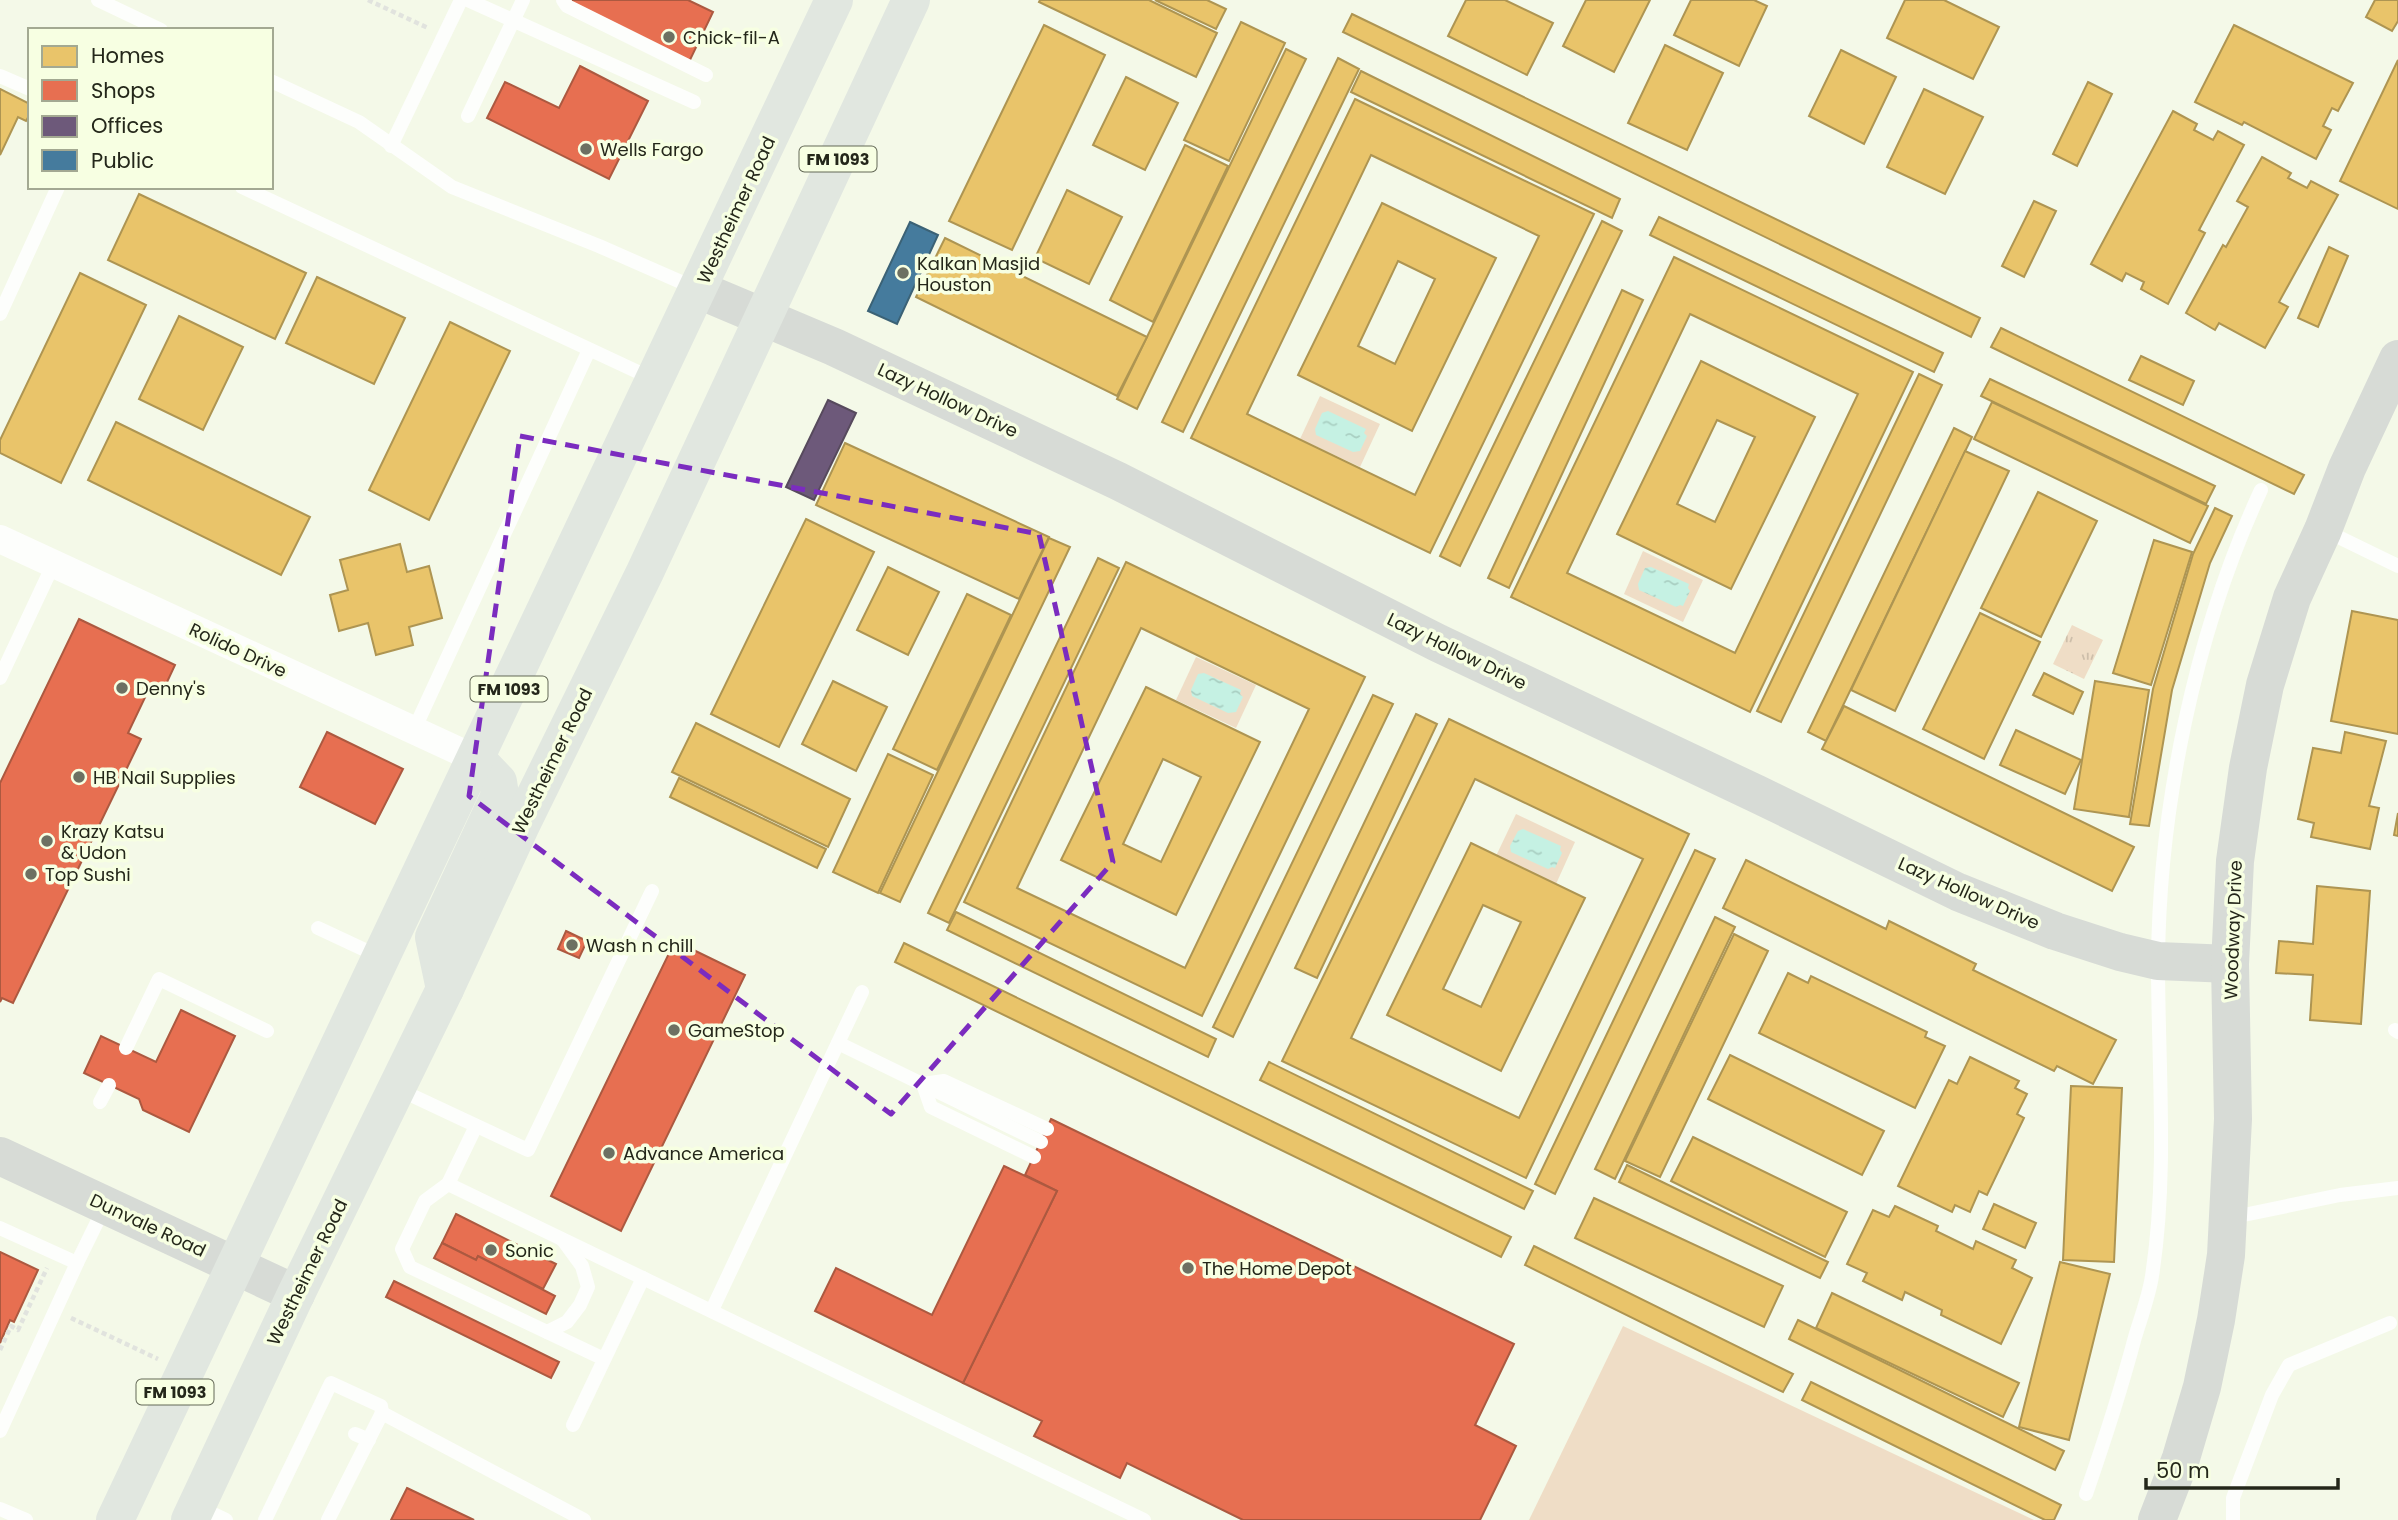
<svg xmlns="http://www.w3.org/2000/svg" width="2398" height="1520" viewBox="0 0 2398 1520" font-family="Poppins,sans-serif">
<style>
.green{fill:#efddc6}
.park{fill:url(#park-tufts)}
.water{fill:url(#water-ripples)}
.homes{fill:#e9c46a;stroke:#ae9552;stroke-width:2;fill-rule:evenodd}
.shops{fill:#e76f51;stroke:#ac5940;stroke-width:2}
.offices{fill:#6d597a;stroke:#574a5d;stroke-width:2}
.public{fill:#457b9d;stroke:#3b6276;stroke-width:2}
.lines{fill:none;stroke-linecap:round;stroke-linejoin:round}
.path{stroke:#e1e3de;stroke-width:4.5;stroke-dasharray:5 3.5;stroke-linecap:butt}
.lane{stroke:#fdfefc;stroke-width:14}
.street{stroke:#fdfefc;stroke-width:28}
.secondary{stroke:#d7dbd6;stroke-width:38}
.primary{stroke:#e1e7e0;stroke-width:38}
.marked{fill:none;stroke:#7b2cbf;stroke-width:5;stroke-dasharray:14 9;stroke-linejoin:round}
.poi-dot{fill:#6d7062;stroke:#f7ffe2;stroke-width:2.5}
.labels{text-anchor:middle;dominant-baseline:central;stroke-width:7;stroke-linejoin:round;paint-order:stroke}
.shield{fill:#f7ffe2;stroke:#636856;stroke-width:2}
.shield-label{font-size:16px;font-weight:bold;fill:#24271a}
.poi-label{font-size:18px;fill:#24271a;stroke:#f7ffe2;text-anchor:start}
.street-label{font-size:18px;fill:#24271a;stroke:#f7ffe2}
</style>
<defs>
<pattern id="park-tufts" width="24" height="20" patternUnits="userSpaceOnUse" patternTransform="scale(1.75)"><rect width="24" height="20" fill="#efddc6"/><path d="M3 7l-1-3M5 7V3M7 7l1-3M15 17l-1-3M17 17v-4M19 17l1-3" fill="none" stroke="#cdbeaa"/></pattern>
<pattern id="water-ripples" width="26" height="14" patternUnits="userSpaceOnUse" patternTransform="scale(1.75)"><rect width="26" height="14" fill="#c5f1e3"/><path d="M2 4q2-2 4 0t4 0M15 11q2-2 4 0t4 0" fill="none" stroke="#a9cfc2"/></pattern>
</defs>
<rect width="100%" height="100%" fill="#f4f9e8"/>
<g class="green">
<polygon points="1320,396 1380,424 1360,467 1300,439"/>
<polygon points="1643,551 1703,580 1683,622 1624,594"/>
<polygon points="1196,657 1256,685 1236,728 1176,700"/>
<polygon points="1516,814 1575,842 1556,884 1496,856"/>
<polygon points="1623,1326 2034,1520 1529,1520"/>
</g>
<polygon class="park" points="2072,625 2103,640 2084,679 2053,664"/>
<g class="water">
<polygon points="1328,411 1366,429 1364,433 1367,436 1360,451 1353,452 1316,435 1315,429 1322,413"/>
<polygon points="1651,567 1689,584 1688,588 1690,591 1683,606 1680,605 1676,607 1639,590 1638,584 1645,568"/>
<polygon points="1204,673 1241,690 1240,694 1243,697 1236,712 1228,713 1192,696 1191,690 1198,674"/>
<polygon points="1523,829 1561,846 1560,850 1562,853 1555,868 1552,867 1548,869 1511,852 1510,846 1518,831"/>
</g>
<g class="homes">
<polygon points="1040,0 1149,0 1217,33 1196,77 1039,2"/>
<polygon points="1155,0 1207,0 1226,9 1216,29"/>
<polygon points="1466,0 1505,0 1553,23 1527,75 1448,36"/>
<polygon points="1586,0 1650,0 1614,72 1563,46"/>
<polygon points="1691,0 1754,0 1767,6 1739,66 1674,35"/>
<polygon points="1905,0 1944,0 1999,27 1973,79 1887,38"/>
<polygon points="2375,0 2398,0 2398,21 2392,31 2366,17"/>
<polygon points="1352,14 1980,318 1971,337 1343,32"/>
<polygon points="1241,22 1285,43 1229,161 1184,140"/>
<polygon points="1044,25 1105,55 1012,250 949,221"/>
<polygon points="2234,25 2353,83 2338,111 2332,108 2323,126 2331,130 2316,159 2244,122 2242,125 2195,102"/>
<polygon points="1665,45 1723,73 1687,150 1628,123"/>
<polygon points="1286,49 1306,59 1137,409 1117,399"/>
<polygon points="1841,50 1896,77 1864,144 1809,116"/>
<polygon points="1338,58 1359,69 1183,432 1162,422"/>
<polygon points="2398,60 2398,209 2340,181"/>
<polygon points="1361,71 1620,199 1612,218 1351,92"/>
<polygon points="1126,77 1178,103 1145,170 1093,145"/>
<polygon points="2088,82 2112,94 2077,166 2053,154"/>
<polygon points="0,89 30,104 30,114 26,121 18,117 0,155"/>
<polygon points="1924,89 1983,117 1945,194 1887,167"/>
<path d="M 1355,99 L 1594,214 L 1430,553 L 1191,438 ZM 1371,155 L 1539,236 L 1415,495 L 1247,414 Z"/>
<polygon points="2173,111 2197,124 2194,130 2213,140 2218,131 2244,145 2199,230 2205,233 2168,304 2141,289 2144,282 2126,273 2122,281 2091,264"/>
<polygon points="1185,145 1228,166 1153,322 1110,300"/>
<polygon points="2262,157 2291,173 2288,178 2307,188 2311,181 2338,195 2279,302 2288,307 2265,348 2219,323 2215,330 2186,313 2223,245 2226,247 2248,207 2237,201"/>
<polygon points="1067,190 1122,217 1089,284 1035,258"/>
<polygon points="139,194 306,273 275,339 108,260"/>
<polygon points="2034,201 2056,211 2024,277 2002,266"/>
<path d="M 1382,203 L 1496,258 L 1412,431 L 1298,375 ZM 1398,261 L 1435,279 L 1395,364 L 1358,346 Z"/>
<polygon points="1659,217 1943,353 1934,372 1650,235"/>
<polygon points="1602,221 1622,231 1460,566 1440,556"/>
<polygon points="945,238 1147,337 1117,396 916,297"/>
<polygon points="2329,247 2348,256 2318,327 2298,318"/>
<path d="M 1674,257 L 1913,372 L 1750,712 L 1511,597 ZM 1690,314 L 1858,394 L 1735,653 L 1567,573 Z"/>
<polygon points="80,273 146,305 61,483 0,453 0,440"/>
<polygon points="317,277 405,318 374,384 286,343"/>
<polygon points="1622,290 1643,300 1509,588 1488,578"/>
<polygon points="179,316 243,347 203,430 139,399"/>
<polygon points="450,322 510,351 429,520 369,490"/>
<polygon points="2001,328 2304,475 2294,494 1991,347"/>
<polygon points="2141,356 2194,381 2183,405 2129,380"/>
<path d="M 1701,361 L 1815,417 L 1731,589 L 1617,534 ZM 1717,420 L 1755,437 L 1715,522 L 1677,504 Z"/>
<polygon points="1919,374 1942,385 1781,722 1757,711"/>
<polygon points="1990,379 2215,486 2206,504 1981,396"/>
<polygon points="1992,402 2208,506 2190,543 1974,439"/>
<polygon points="116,422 310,517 281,575 88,480"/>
<polygon points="1954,428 1972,437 1826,741 1808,732"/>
<polygon points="845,443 1049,537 1019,599 816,505"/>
<polygon points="1965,451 2009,471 1895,711 1851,690"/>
<polygon points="2038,492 2097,521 2041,637 1981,608"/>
<polygon points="2215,508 2232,516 2210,563 2172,690 2149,826 2130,824 2153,689 2193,554"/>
<polygon points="806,519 874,552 779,747 711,714"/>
<polygon points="1049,538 1070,547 900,902 880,893"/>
<polygon points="2154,540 2192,552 2151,685 2113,673"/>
<polygon points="400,544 407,572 429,566 442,618 409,627 413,645 376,655 368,623 339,631 330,595 348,590 340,560"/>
<polygon points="1098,558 1119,568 949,923 928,913"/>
<path d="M 1126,562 L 1365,677 L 1202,1016 L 964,902 ZM 1141,628 L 1309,709 L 1185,968 L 1017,888 Z"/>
<polygon points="888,567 939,592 908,655 857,630"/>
<polygon points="967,594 1011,615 937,770 893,749"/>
<polygon points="2352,611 2398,620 2398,734 2331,721"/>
<polygon points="1980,613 2040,642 1984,759 1923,729"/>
<polygon points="2044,673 2083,692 2073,714 2033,695"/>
<polygon points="833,681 887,707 856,771 802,744"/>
<polygon points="2095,681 2149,690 2129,817 2074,809"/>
<path d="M 1146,687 L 1260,742 L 1176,915 L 1061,860 ZM 1163,759 L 1201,777 L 1161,862 L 1123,844 Z"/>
<polygon points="1373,695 1393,704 1233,1037 1213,1027"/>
<polygon points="1844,706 2134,847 2112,891 1822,749"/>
<polygon points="1416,714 1437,724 1317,978 1295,968"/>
<path d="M 1449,719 L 1689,834 L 1526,1178 L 1282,1061 ZM 1475,779 L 1643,859 L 1519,1118 L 1351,1038 Z"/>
<polygon points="696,723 850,799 828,847 672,772"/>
<polygon points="2016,730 2081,760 2065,794 2000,765"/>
<polygon points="2345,732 2386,741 2369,806 2379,808 2370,849 2311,837 2314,823 2298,819 2313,748 2341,753"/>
<polygon points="888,754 933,775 878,893 833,872"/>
<polygon points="679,778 826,849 817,868 670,797"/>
<polygon points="2398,813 2398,836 2394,835"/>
<path d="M 1471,843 L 1585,898 L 1501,1071 L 1387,1015 ZM 1483,905 L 1521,922 L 1481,1007 L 1443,989 Z"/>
<polygon points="1695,850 1715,859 1555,1194 1535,1184"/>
<polygon points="1746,860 1886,929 1889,921 1976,964 1973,970 2116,1040 2093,1084 2057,1066 2054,1071 1723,908"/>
<polygon points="2317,886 2370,891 2361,1024 2310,1020 2313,975 2276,973 2279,941 2313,944"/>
<polygon points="956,912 1216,1039 1208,1057 947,930"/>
<polygon points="1715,917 1735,927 1615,1179 1595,1169"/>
<polygon points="1734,934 1768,951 1660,1177 1625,1161"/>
<polygon points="904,943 1511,1237 1501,1257 895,962"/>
<polygon points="1788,973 1808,983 1811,976 1927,1032 1925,1037 1945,1046 1915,1108 1759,1033"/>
<polygon points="1730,1055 1884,1131 1862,1175 1708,1099"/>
<polygon points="1970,1057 2019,1081 2015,1088 2027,1094 2017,1114 2024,1118 1987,1195 1979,1191 1970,1212 1955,1205 1952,1212 1898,1186 1949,1080 1957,1084"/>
<polygon points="1269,1062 1533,1191 1524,1209 1260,1080"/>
<polygon points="2071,1086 2122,1088 2114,1262 2063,1260"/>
<polygon points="1693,1137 1847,1212 1825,1257 1671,1181"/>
<polygon points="1627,1165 1828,1262 1820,1278 1619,1182"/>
<polygon points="1594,1198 1783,1286 1764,1327 1575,1238"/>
<polygon points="1994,1204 2036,1223 2025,1248 1983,1229"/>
<polygon points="1895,1206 1938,1226 1936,1231 1973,1249 1976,1241 2016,1260 2012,1268 2032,1278 2001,1344 1941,1315 1942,1310 1905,1292 1902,1300 1863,1281 1867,1273 1847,1264 1873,1210 1889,1217"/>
<polygon points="1534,1246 1793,1374 1783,1392 1525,1265"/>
<polygon points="2060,1262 2110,1274 2069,1440 2019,1427"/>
<polygon points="1832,1293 2019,1383 2003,1417 1816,1328"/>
<polygon points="1798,1320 2064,1451 2055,1470 1789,1339"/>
<polygon points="1811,1382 2061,1505 2054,1520 2045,1520 1802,1400"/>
</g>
<g class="shops">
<polygon points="573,0 688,0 713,12 689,62 570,5"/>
<polygon points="580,66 648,101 609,179 487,118 505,82 559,108"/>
<polygon points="79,619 175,665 161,695 149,689 128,733 141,739 13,1003 2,998 0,1002 0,783"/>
<polygon points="327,732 403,769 375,824 300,787"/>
<polygon points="566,931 587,941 579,958 558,949"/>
<polygon points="675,941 745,975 621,1231 551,1196"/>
<polygon points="181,1010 235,1036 189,1132 143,1110 139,1099 84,1073 101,1036 156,1062"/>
<polygon points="1051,1119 1514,1344 1475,1425 1516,1446 1480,1520 1243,1520 1127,1463 1120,1478 1034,1436 1042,1421 963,1383 1057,1191 1025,1175"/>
<polygon points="1004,1166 1057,1191 963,1383 815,1311 836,1268 932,1315"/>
<polygon points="456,1214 556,1264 543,1289 478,1256 476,1260 442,1243"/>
<polygon points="442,1243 476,1260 478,1256 555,1296 546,1314 434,1258"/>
<polygon points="0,1252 38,1270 14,1322 10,1320 0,1343"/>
<polygon points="394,1281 559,1362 551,1378 386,1297"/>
<polygon points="407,1488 474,1520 391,1520"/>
</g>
<polygon class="offices" points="828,400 856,413 814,500 786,487"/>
<polygon class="public" points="910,222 938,235 897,324 868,311"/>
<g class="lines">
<g class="path">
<polyline points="368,0 428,28"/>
<polyline points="71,1318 158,1359"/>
<polyline points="0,1350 11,1326 18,1330 47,1268"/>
</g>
<g class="lane">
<polyline points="98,0 161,30"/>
<polyline points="468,0 694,102"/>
<polyline points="563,0 567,6 706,75"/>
<polyline points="0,76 30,89"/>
<polyline points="271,81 359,122 452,187 599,246 697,289"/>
<polyline points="468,116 523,0"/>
<polyline points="391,146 461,0"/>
<polyline points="242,187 653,379"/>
<polyline points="0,314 58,187"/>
<polyline points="2324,530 2398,566"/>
<polyline points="0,678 53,565"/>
<polyline points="414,730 589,350"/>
<polyline points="318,928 380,957"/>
<polyline points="2395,1030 2398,1032"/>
<polyline points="838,1043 1041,1142"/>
<polyline points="126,1048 159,979 267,1031"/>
<polyline points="398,1089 528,1150 652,891"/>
<polyline points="100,1102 109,1085"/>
<polyline points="476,1126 448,1184 425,1201 402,1249 410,1267 604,1359"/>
<polyline points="1034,1157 931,1107 923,1084 944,1081 1047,1129"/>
<polyline points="448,1184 1144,1520"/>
<polyline points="2229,1218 2340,1195 2398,1188"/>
<polyline points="0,1228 77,1263 0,1431"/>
<polyline points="77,1263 104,1208"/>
<polyline points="712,1310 862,992"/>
<polyline points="547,1332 567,1322 580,1305 588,1287 582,1266 563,1240"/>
<polyline points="573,1425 643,1278"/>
<polyline points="355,1434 369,1440"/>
<path d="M 2086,1494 C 2104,1442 2121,1390 2135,1337 C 2141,1317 2149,1296 2152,1276 C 2168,1173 2158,1067 2158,963 C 2159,807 2195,632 2261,490"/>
<polyline points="199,1507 226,1520"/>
<polyline points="0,1509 26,1520"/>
<polyline points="265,1520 331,1383 381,1406 382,1413"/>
<polyline points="328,1520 382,1413 584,1520"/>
<polyline points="2233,1520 2233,1498 2272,1395 2289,1365 2390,1323"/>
</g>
<polyline class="street" points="0,539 476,759"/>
<g class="secondary">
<polyline points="699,290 834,347 1118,481 1438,643 1757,794 1958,892 2055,931 2120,952 2158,961 2230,964"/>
<polyline points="0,1156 296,1294"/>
<polyline points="2157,1520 2181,1458 2202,1387 2216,1320 2226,1255 2233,1119 2230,964 2235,861 2248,768 2265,685 2292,598 2323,530 2347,468 2398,359"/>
</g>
<g class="primary">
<polyline points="445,989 434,937 500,795 498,782 476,759"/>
<path d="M 115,1520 C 352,1012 598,509 834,0"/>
<polyline points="190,1520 296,1294 445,989 520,827 645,572 911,0"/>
</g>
</g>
<path class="marked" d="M 520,436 L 1039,534 L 1113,862 L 891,1114 L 469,796 Z"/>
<g class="poi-dot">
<circle cx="669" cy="37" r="7"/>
<circle cx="586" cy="149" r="7"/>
<circle cx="903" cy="273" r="7"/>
<circle cx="122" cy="688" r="7"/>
<circle cx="79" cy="777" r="7"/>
<circle cx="47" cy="841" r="7"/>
<circle cx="31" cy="874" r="7"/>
<circle cx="572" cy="945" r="7"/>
<circle cx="674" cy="1030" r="7"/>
<circle cx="609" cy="1153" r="7"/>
<circle cx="491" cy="1250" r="7"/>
<circle cx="1188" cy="1268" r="7"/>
</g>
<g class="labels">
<g class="shield">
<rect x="799.5" y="146.5" width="77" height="25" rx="5"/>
<rect x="470.5" y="676.5" width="77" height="25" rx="5"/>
<rect x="136.5" y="1379.5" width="77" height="25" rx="5"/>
</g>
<g class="shield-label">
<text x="838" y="159">FM 1093</text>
<text x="509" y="689">FM 1093</text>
<text x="175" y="1392">FM 1093</text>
</g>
<g class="poi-label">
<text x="683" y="37">Chick-fil-A</text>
<text x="600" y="149">Wells Fargo</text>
<text x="917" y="263">Kalkan Masjid<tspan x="917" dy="21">Houston</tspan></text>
<text x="136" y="688">Denny's</text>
<text x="93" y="777">HB Nail Supplies</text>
<text x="61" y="831">Krazy Katsu<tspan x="61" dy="21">&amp; Udon</tspan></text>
<text x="45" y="874">Top Sushi</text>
<text x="586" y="945">Wash n chill</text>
<text x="688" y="1030">GameStop</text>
<text x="623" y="1153">Advance America</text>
<text x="505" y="1250">Sonic</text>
<text x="1202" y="1268">The Home Depot</text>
</g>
<g class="street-label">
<text transform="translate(736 210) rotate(-65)">Westheimer Road</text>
<text transform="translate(948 400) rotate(25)">Lazy Hollow Drive</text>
<text transform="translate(238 650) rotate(25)">Rolido Drive</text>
<text transform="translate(1457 651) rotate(26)">Lazy Hollow Drive</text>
<text transform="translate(552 761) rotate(-64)">Westheimer Road</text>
<text transform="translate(1969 893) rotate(24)">Lazy Hollow Drive</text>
<text transform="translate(2233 930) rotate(-88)">Woodway Drive</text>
<text transform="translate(148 1225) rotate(25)">Dunvale Road</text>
<text transform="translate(307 1272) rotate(-64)">Westheimer Road</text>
</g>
</g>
<rect x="28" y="28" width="245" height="161" fill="#f7ffe2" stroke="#a3a992" stroke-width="2"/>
<rect x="42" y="46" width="35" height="21" fill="#e9c46a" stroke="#a3a992" stroke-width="2"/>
<text x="91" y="63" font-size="21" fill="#24271a">Homes</text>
<rect x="42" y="80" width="35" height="21" fill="#e76f51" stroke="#a3a992" stroke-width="2"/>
<text x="91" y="98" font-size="21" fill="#24271a">Shops</text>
<rect x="42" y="116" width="35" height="21" fill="#6d597a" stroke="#a3a992" stroke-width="2"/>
<text x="91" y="133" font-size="21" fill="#24271a">Offices</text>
<rect x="42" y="150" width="35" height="21" fill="#457b9d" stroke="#a3a992" stroke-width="2"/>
<text x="91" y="168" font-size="21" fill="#24271a">Public</text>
<path d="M2146 1478v10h192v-10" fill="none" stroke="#24271a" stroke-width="3.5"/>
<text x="2156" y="1478" font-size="21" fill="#24271a" stroke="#f7ffe2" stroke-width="5" paint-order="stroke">50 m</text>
</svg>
